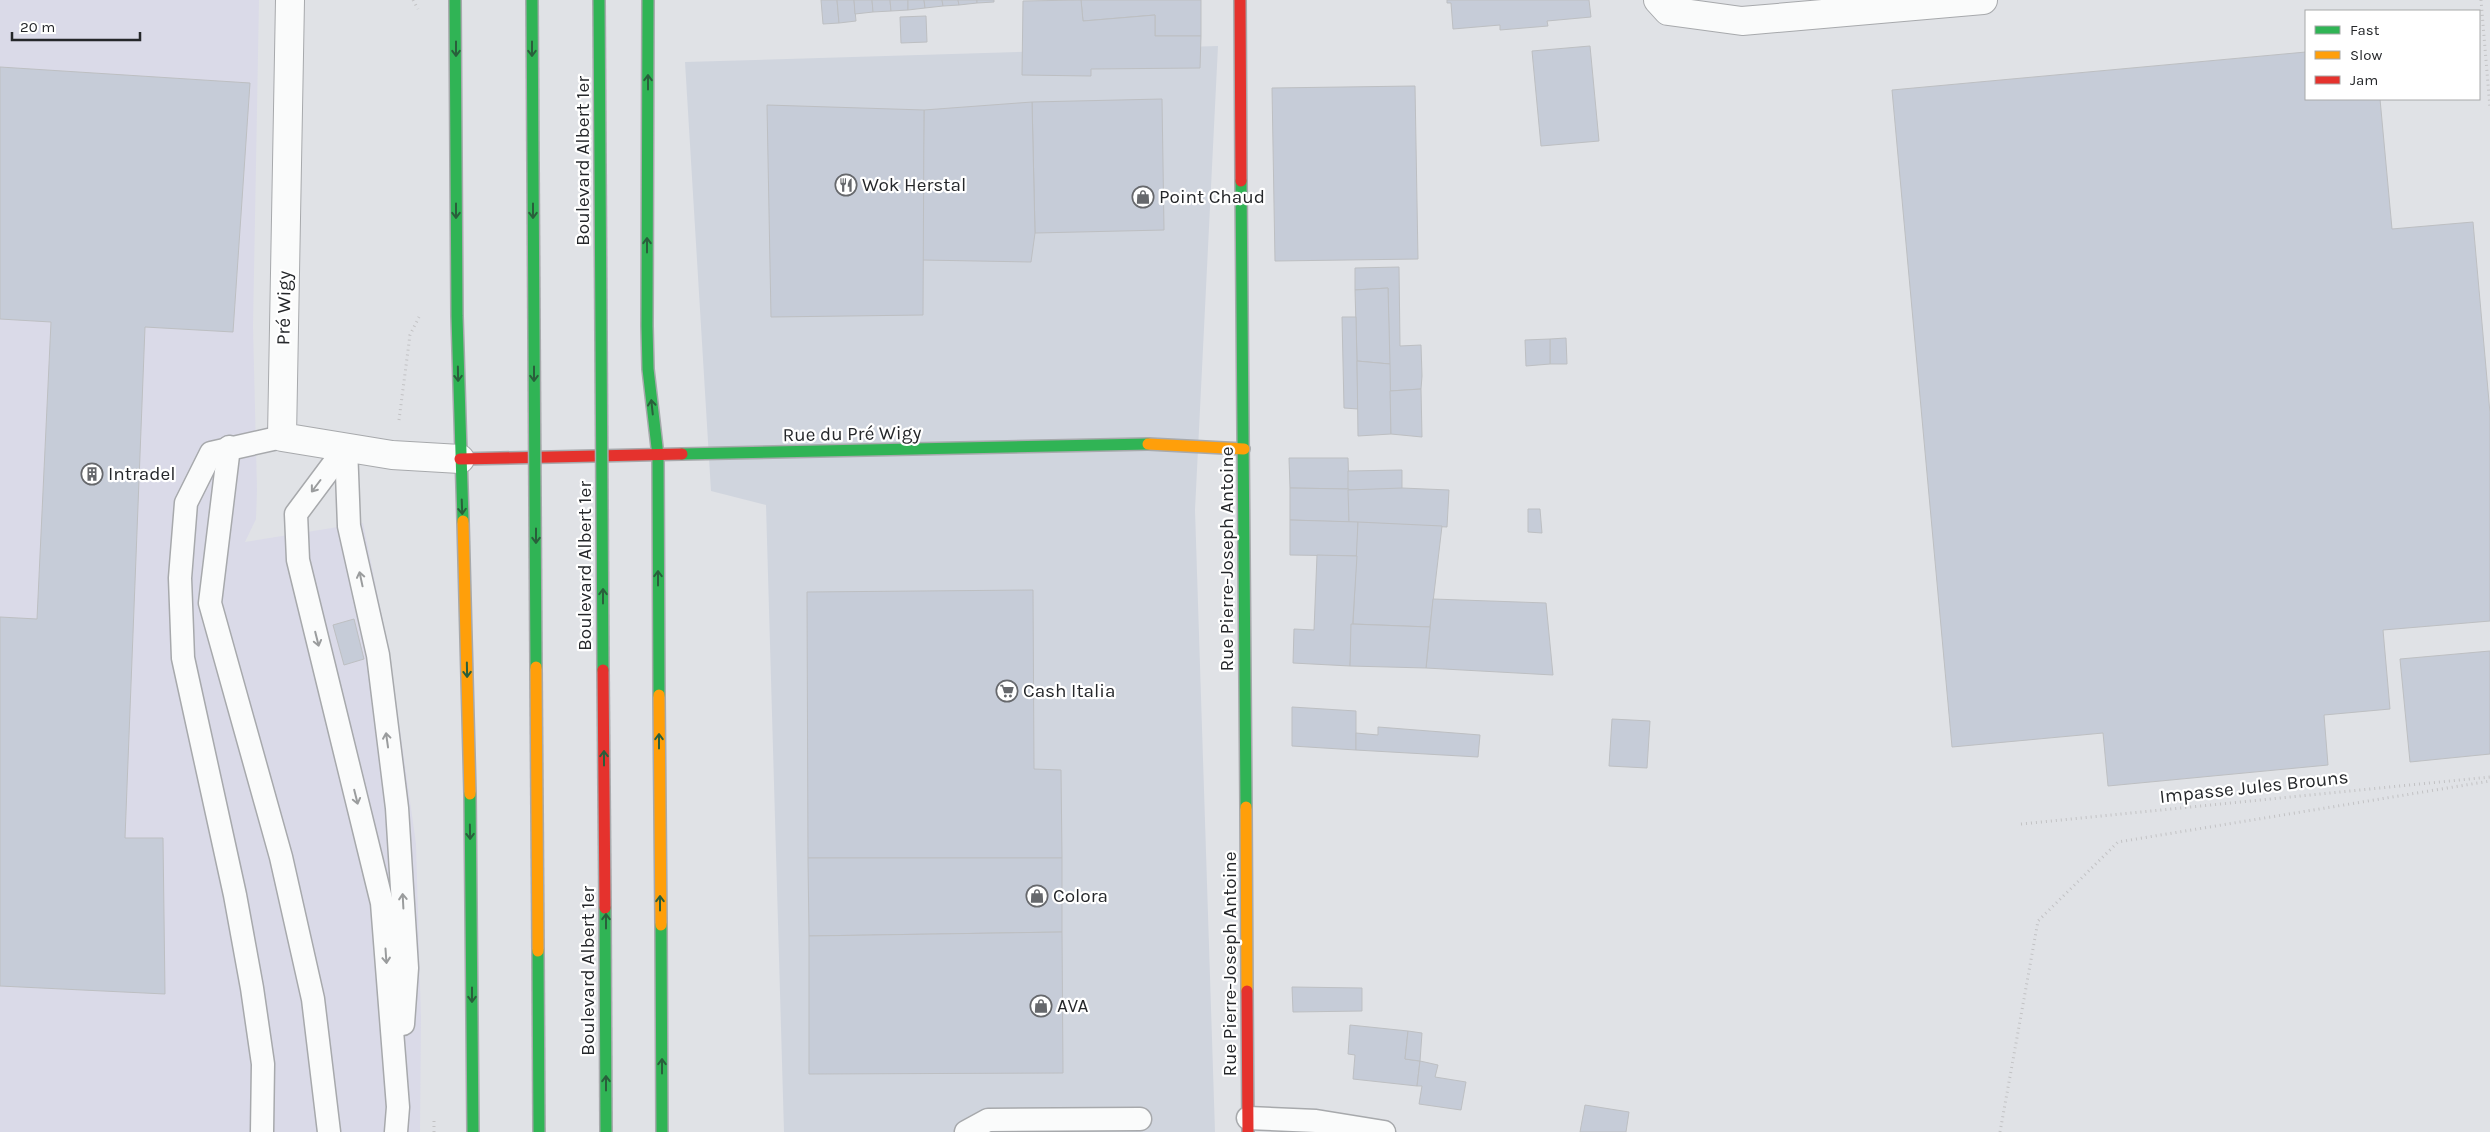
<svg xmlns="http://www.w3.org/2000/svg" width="2490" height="1132" viewBox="0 0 2490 1132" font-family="Karla,sans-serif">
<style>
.built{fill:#d0d5de}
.industrial{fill:#dadae8}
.building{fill:#c6ccd8;stroke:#bdbfc2}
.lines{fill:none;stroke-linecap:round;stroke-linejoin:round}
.lane-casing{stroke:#a7a9ac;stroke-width:25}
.street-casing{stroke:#a7a9ac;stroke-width:30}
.fast-casing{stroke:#a7a9ac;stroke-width:14}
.slow-casing{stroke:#a7a9ac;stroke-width:14}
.jam-casing{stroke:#a7a9ac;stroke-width:14}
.path{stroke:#c2c2c4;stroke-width:3;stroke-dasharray:1 4;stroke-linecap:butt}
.lane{stroke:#fafbfb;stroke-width:22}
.street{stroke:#fafbfb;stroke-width:28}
.fast{stroke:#30b455;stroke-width:11}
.slow{stroke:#ff9f0a;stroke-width:11}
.jam{stroke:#e5322d;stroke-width:11}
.fast-bridge-casing{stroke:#a7a9ac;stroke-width:14;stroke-linecap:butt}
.slow-bridge-casing{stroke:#a7a9ac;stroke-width:14;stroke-linecap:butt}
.jam-bridge-casing{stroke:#a7a9ac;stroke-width:14;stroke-linecap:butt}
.fast-bridge{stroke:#30b455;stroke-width:11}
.slow-bridge{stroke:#ff9f0a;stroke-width:11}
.jam-bridge{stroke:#e5322d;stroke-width:11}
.oneway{stroke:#295f3b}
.oneway2{stroke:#9a9c9d}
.labels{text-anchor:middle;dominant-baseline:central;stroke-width:4.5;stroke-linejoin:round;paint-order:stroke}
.street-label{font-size:19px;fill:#25272a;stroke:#fff}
.poi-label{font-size:19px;fill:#25272a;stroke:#fff;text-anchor:start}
</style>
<rect width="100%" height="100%" fill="#e0e2e6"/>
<polygon class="built" points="1218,46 1195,510 1215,1132 784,1132 766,505 711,491 685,62"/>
<polygon class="industrial" points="0,0 259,0 253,327 257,490 256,519 245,542 363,523 389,651 416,844 421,1019 420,1132 0,1132"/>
<g class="building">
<polygon points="821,0 837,0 839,23 823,24"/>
<polygon points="837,0 854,0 856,21 839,23"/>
<polygon points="854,0 872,0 873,12 855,14"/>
<polygon points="872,0 890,0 891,11 873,12"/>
<polygon points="890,0 908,0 908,10 891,11"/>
<polygon points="908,0 924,0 925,8 908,10"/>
<polygon points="924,0 942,0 943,6 925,8"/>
<polygon points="942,0 958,0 959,5 943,6"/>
<polygon points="958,0 977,0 977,3 959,5"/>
<polygon points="977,0 994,0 994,2 977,3"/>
<polygon points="1081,0 1201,0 1201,36 1155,36 1155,15 1083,21"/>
<polygon points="1081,0 1083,21 1155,15 1155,36 1201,36 1200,68 1091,69 1091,76 1022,75 1023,1"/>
<polygon points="1447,0 1589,0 1591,17 1547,21 1548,26 1500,30 1500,25 1453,29 1451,3 1447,3"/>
<polygon points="926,16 927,42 901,43 900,17"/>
<polygon points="1590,46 1599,141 1541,146 1532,51"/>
<polygon points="2306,52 2306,99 2380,99 2392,229 2473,222 2490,413 2490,621 2383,630 2390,709 2324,715 2328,765 2108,786 2103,733 1952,747 1892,90"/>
<polygon points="0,67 250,83 233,332 145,327 125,838 163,838 165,994 0,986 0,617 37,619 51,322 0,319"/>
<polygon points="1415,86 1418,259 1275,261 1272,88"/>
<polygon points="1162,99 1164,230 1035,233 1032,102"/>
<polygon points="1032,102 1035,233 1031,262 922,260 924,110"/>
<polygon points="767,105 924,110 923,315 771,317"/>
<polygon points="1399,267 1400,346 1421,345 1422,376 1421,389 1390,391 1388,288 1355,290 1355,268"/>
<polygon points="1388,288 1390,364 1357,361 1355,290"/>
<polygon points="1342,317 1356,317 1358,409 1344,408"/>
<polygon points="1566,338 1567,364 1550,364 1550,339"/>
<polygon points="1550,339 1550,364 1526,366 1525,340"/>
<polygon points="1357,361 1390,364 1391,434 1358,436"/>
<polygon points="1421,389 1422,437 1391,434 1390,391"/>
<polygon points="1289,458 1348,458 1349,489 1290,488"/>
<polygon points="1402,470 1402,489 1348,490 1348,471"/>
<polygon points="1290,488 1349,489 1349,522 1290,520"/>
<polygon points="1402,488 1449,490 1447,527 1349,522 1348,490"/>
<polygon points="1528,509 1540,509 1542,533 1528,532"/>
<polygon points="1290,520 1358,522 1357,556 1290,555"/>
<polygon points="1358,522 1442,526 1430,627 1353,624"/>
<polygon points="1317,555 1357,556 1350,666 1293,663 1294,629 1314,630"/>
<polygon points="1033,590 1034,769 1061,770 1062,858 808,858 807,592"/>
<polygon points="1433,599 1546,603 1553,675 1426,668"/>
<polygon points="354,619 364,659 344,665 333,625"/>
<polygon points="1351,624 1430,627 1426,668 1350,666"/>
<polygon points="2490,651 2490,754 2410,762 2400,659"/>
<polygon points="1292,707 1356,711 1356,750 1292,746"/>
<polygon points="1612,719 1650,721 1647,768 1609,766"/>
<polygon points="1378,727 1480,735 1478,757 1356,750 1356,733 1378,735"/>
<polygon points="808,858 1062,858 1062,932 809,936"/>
<polygon points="1062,932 1063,1073 809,1074 809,936"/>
<polygon points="1292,987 1362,988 1362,1011 1293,1012"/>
<polygon points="1350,1025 1408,1031 1405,1059 1420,1061 1417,1086 1353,1079 1355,1055 1348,1054"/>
<polygon points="1408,1031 1422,1033 1420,1061 1405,1059"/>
<polygon points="1420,1061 1438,1065 1435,1077 1466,1082 1461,1110 1419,1104 1422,1086 1417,1086"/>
<polygon points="1585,1105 1629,1112 1626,1132 1580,1132"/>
</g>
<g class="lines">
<g class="lane-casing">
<g id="lane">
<polyline points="229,447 210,603 281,857 313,999 329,1132"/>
<polyline points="346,447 296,514 298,560 382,903 398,1107 396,1132"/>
<polyline points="346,447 349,526 378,655 397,808 407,968 403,1024"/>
<polyline points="1248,1118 1316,1121 1384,1132"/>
<polyline points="262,1132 263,1064 252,988 235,895 183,658 180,578 186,503 211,453 282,437"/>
<polyline points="966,1132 988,1120 1140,1119"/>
</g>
</g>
<g class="street-casing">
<g id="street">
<polyline points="290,0 282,437 392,455 460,459"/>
<polyline points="1658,0 1668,11 1742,21 1983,0"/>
</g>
</g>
<g class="fast-casing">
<g id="fast">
<polyline points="455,0 457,316 463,521"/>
<polyline points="648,0 647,326 648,369 658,456 659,695"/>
<polyline points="1241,181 1246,807"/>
<polyline points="682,454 1148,444"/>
<polyline points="470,794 473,1132"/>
<polyline points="661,925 662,1132"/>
</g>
</g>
<g class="slow-casing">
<g id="slow">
<polyline points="1148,444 1244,449"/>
<polyline points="463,521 470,794"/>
<polyline points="659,695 661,925"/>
<polyline points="1246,807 1247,991"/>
</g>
</g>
<g class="jam-casing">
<g id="jam">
<polyline points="1240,0 1241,181"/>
<polyline points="460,459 682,454"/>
<polyline points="1247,991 1248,1132"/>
</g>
</g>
<g class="path">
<polyline points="413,0 418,9"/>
<polyline points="2481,0 2490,108"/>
<polyline points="399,420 410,335 419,317"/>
<polyline points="2021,824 2490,777"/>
<polyline points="434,1132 434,1118"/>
<polyline points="2000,1132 2038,921 2118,842 2490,781"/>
</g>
<use href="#lane" class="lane"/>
<use href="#street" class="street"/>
<use href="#fast" class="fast"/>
<use href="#slow" class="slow"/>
<use href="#jam" class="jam"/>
<g class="fast-bridge-casing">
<g id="fast-bridge">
<polyline points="532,0 536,667"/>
<polyline points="599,0 603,670"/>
<polyline points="605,908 606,1132"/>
<polyline points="538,951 539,1132"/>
</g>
</g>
<g class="slow-bridge-casing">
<polyline id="slow-bridge" points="536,667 538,951"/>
</g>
<g class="jam-bridge-casing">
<polyline id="jam-bridge" points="603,670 605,908"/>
</g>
<use href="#fast-bridge" class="fast-bridge"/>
<use href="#slow-bridge" class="slow-bridge"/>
<use href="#jam-bridge" class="jam-bridge"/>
</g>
<defs><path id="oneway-shaft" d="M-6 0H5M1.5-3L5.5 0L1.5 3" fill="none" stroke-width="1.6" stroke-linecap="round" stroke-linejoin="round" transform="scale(1.25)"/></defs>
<g class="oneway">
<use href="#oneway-shaft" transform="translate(456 49) rotate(90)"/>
<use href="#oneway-shaft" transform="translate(532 49) rotate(90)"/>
<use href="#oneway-shaft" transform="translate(648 82) rotate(-90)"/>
<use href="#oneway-shaft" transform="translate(456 211) rotate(90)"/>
<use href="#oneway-shaft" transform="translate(533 211) rotate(90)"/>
<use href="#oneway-shaft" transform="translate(647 245) rotate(-90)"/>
<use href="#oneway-shaft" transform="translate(458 374) rotate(89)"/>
<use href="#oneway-shaft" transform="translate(534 374) rotate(90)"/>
<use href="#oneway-shaft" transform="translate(652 407) rotate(-96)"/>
<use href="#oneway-shaft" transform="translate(462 507) rotate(88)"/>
<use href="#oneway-shaft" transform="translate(536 536) rotate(90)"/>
<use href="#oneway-shaft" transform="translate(658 578) rotate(-90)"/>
<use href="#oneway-shaft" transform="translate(603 596) rotate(-90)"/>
<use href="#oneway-shaft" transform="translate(467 670) rotate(89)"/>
<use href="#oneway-shaft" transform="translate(659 741) rotate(-90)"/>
<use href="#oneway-shaft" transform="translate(604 758) rotate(-90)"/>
<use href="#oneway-shaft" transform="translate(470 832) rotate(89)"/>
<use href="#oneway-shaft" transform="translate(660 903) rotate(-90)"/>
<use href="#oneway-shaft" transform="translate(606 921) rotate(-90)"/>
<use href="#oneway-shaft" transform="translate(472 995) rotate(90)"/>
<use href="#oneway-shaft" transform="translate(662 1066) rotate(-90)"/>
<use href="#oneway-shaft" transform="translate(606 1083) rotate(-90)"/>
</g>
<g class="oneway2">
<use href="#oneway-shaft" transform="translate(316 486) rotate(127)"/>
<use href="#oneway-shaft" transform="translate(361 579) rotate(-102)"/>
<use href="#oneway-shaft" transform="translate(317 639) rotate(76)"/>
<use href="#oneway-shaft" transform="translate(387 740) rotate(-98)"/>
<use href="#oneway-shaft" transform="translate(356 797) rotate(76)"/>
<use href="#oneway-shaft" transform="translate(403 901) rotate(-93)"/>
<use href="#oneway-shaft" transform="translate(386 956) rotate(86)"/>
</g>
<defs>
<g id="restaurant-ring" transform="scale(1.125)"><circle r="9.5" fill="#fff" stroke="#66686c" stroke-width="1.5"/><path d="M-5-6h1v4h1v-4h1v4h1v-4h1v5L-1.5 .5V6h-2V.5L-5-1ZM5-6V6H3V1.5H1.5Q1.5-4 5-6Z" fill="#66686c"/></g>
<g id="shop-ring" transform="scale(1.125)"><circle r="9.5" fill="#fff" stroke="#66686c" stroke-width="1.5"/><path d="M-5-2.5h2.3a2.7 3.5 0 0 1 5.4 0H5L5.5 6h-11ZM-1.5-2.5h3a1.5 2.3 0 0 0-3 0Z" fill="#66686c"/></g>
<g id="building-ring" transform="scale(1.125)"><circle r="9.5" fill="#fff" stroke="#66686c" stroke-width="1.5"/><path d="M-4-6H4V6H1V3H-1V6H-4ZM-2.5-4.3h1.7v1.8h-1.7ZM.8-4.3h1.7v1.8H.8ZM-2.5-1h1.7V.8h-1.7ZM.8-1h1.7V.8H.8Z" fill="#66686c"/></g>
<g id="supermarket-ring" transform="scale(1.125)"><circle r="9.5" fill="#fff" stroke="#66686c" stroke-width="1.5"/><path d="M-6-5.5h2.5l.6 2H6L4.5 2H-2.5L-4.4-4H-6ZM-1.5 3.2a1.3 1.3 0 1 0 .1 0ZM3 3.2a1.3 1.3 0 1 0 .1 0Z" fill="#66686c"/></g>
</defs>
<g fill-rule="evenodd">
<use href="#restaurant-ring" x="846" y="185"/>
<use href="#shop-ring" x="1143" y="197"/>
<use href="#building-ring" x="92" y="474"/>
<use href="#supermarket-ring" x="1007" y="691"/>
<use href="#shop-ring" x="1037" y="896"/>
<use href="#shop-ring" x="1041" y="1006"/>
</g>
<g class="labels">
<g class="street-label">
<text transform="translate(583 161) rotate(-90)">Boulevard Albert 1er</text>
<text transform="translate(284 308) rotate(-89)">Pré Wigy</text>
<text transform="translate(852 434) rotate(-1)">Rue du Pré Wigy</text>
<text transform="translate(1227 559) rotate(-90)">Rue Pierre-Joseph Antoine</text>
<text transform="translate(585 566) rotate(-90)">Boulevard Albert 1er</text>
<text transform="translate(2254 787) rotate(-6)">Impasse Jules Brouns</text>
<text transform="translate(1230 964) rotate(-90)">Rue Pierre-Joseph Antoine</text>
<text transform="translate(588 971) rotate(-90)">Boulevard Albert 1er</text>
</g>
<g class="poi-label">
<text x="862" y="185">Wok Herstal</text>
<text x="1159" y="197">Point Chaud</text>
<text x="108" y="474">Intradel</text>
<text x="1023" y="691">Cash Italia</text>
<text x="1053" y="896">Colora</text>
<text x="1057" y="1006">AVA</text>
</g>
</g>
<rect x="2305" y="10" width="175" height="90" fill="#ffffff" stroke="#a8a9aa"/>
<rect x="2315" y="26" width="25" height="8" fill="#30b455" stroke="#a8a9aa"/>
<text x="2350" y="35" font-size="15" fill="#25272a">Fast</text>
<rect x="2315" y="51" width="25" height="8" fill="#ff9f0a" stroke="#a8a9aa"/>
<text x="2350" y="60" font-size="15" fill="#25272a">Slow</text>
<rect x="2315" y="76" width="25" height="8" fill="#e5322d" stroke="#a8a9aa"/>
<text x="2350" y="85" font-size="15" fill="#25272a">Jam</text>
<path d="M12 32v8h128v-8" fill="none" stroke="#25272a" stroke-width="2.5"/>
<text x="20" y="32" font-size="15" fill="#25272a" stroke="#ffffff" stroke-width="4" paint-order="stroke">20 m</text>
</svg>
